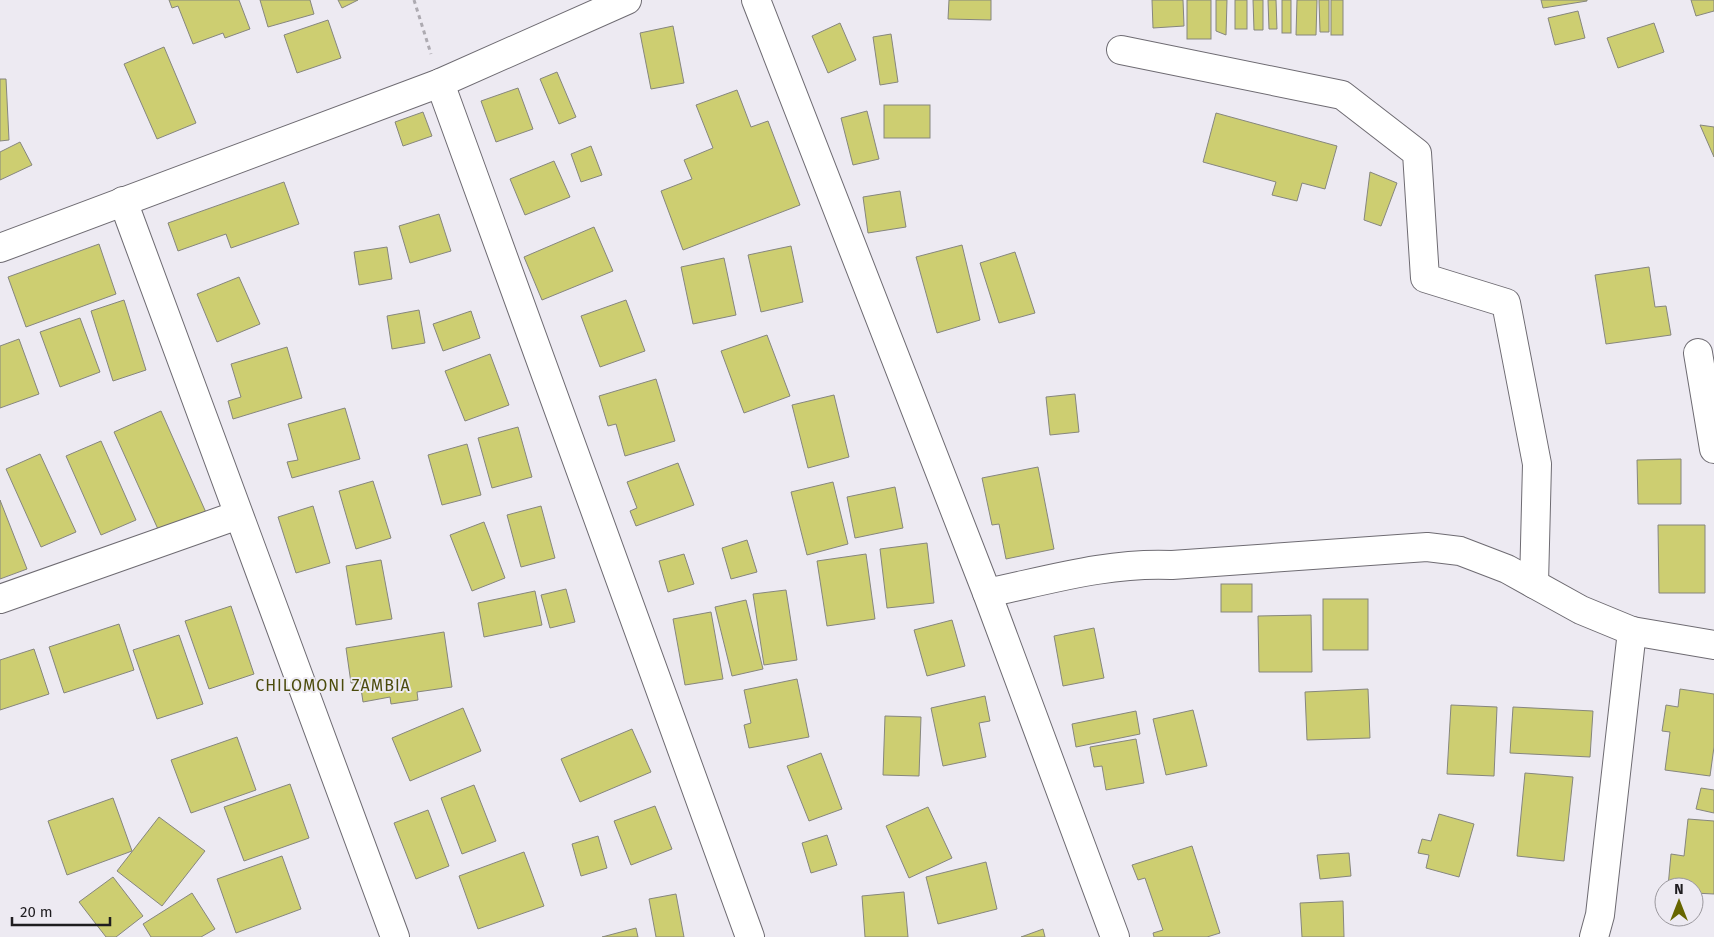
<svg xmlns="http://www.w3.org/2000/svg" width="1714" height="937" viewBox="0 0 1714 937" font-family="'Fira Sans',sans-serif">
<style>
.building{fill:#cdce71;stroke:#86867e}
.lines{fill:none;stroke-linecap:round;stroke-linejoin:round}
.street-casing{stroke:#6e6b72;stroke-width:30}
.path{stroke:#adaab1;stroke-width:3;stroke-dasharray:4 4;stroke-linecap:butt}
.street{stroke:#fff;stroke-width:28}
.labels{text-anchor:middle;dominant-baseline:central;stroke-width:4;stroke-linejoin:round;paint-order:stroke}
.quarter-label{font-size:16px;letter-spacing:1px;fill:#4b4b0c;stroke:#edeaf2}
</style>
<rect width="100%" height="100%" fill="#edeaf2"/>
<g class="building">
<polygon points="169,0 239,0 250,29 225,38 223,33 193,44 178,6 172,8"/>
<polygon points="260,0 310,0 314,14 268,27"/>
<polygon points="338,0 358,0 342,8"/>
<polygon points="949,0 991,0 991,20 948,19"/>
<polygon points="1152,0 1183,0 1184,26 1153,28"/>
<rect x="1187" y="0" width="24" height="39"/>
<polygon points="1216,0 1227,0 1226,35 1216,31"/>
<rect x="1235" y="0" width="12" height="29"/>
<polygon points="1253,0 1263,0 1263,30 1254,30"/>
<polygon points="1268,0 1276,0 1277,29 1269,29"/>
<rect x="1282" y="0" width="9" height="33"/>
<polygon points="1297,0 1317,0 1316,35 1296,35"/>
<polygon points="1319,0 1329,0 1329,32 1320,32"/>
<rect x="1331" y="0" width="12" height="35"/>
<polygon points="1541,0 1587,0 1587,1 1543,8"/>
<polygon points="1691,0 1714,0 1714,11 1696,16"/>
<polygon points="1578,11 1585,38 1555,45 1548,18"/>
<polygon points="328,20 341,58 297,73 284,35"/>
<polygon points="840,23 856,60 828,73 812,36"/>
<polygon points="1654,23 1664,52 1618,68 1607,38"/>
<polygon points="673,26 684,83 651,89 640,33"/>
<polygon points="891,34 898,82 880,85 873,37"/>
<polygon points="164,47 196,123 157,139 124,64"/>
<polygon points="557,72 576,117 559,124 540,79"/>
<polygon points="0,79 6,79 9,140 0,141"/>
<polygon points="518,88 533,129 496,142 481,101"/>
<polygon points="737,90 751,127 768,121 800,205 683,250 661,191 692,179 684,160 713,148 696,105"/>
<rect x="884" y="105" width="46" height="33"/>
<polygon points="867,111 879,159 853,165 841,118"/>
<polygon points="423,112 432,136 403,146 395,122"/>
<polygon points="1216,113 1337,146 1325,189 1302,183 1297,201 1272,195 1276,182 1203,162"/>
<polygon points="1700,125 1714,127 1714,157"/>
<polygon points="20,142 32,165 0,180 0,152"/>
<polygon points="591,146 602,175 581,182 571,154"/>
<polygon points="554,161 570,197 525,215 510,179"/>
<polygon points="1370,172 1397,183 1381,226 1364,220"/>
<polygon points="284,182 299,224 231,248 226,234 178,251 168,223"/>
<polygon points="900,191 906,227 868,233 863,197"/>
<polygon points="439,214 451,251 410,263 399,226"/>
<polygon points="594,227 613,271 542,300 524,257"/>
<polygon points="99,244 116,294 26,327 8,277"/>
<polygon points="962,245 980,320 937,333 916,257"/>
<polygon points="791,246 803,302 761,312 748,255"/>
<polygon points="387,247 392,279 359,285 354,252"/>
<polygon points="1015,252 1035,313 999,323 980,263"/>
<polygon points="724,258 736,315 693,324 681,267"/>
<polygon points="1649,267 1655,307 1666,306 1671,335 1606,344 1595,275"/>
<polygon points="239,277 260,324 217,342 197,294"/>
<polygon points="124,300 146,370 113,381 91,311"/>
<polygon points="626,300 645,351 600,367 581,316"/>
<polygon points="419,310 425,343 392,349 387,316"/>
<polygon points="471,311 480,338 443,351 433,324"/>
<polygon points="80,318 100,372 60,387 40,332"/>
<polygon points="767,335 790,396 744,413 721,351"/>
<polygon points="19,339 39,394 0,408 0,346"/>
<polygon points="287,347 302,398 233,419 228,401 241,397 231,364"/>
<polygon points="490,354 509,405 465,421 445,371"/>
<polygon points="656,379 675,441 625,456 616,424 608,426 599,396"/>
<polygon points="1075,394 1079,432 1050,435 1046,397"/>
<polygon points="834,395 849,457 808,468 792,405"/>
<polygon points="345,408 360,459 292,478 287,462 298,460 288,424"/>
<polygon points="161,411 208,517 162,538 114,432"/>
<polygon points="518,427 532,477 492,488 478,438"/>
<polygon points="101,441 136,520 101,535 66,456"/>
<polygon points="467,444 481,495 442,505 428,455"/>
<polygon points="40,454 76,532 41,547 6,469"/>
<polygon points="1681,459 1681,504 1638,504 1637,460"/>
<polygon points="678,463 694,505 636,526 630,511 637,508 627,482"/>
<polygon points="1038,467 1054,549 1006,559 999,524 992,525 982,478"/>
<polygon points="373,481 391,538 356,549 339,491"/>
<polygon points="833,482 848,544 807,555 791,492"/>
<polygon points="895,487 903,528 855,538 847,497"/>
<polygon points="0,500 27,569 0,579"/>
<polygon points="313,506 330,563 296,573 278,517"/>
<polygon points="541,506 555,558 521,567 507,515"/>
<polygon points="484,522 505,578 472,591 450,535"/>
<polygon points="1658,525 1705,525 1705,593 1659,593"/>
<polygon points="747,540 757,572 731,579 722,548"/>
<polygon points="927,543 934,603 887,608 880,549"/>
<polygon points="684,554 694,584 668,592 659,561"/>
<polygon points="866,554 875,619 827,626 817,561"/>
<polygon points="381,560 392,619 356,625 346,566"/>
<rect x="1221" y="584" width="31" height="28"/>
<polygon points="566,589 575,622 550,628 541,595"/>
<polygon points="786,590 797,660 764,665 753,594"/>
<polygon points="535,591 542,625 484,637 478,603"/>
<rect x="1323" y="599" width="45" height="51"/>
<polygon points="746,600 763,669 732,676 715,607"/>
<polygon points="231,606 254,674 209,689 185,621"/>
<polygon points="711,612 723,679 685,685 673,619"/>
<polygon points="1311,615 1312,672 1259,672 1258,616"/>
<polygon points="952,620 965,666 927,676 914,630"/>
<polygon points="119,624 134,670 64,693 49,647"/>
<polygon points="1094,628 1104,678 1063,686 1054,636"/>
<polygon points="444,632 452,687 417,692 418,700 391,704 390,697 363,702 360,682 351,683 346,648"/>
<polygon points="179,635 203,704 157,719 133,650"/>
<polygon points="34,649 49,694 0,710 0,660"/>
<polygon points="797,679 809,737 749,748 744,725 751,723 744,690"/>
<polygon points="1368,689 1370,738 1307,740 1305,692"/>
<polygon points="1680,689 1714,694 1714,747 1710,776 1665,770 1670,732 1662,731 1666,705 1678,707"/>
<polygon points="985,696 990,721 979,723 986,757 943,766 931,708"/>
<polygon points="1451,705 1497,707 1494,776 1447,774"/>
<polygon points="1513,707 1593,711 1590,757 1510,753"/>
<polygon points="463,708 481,751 410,781 392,738"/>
<polygon points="1193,710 1207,766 1166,775 1153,719"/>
<polygon points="1136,711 1140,734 1076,747 1072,724"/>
<polygon points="885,716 921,717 919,776 883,775"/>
<polygon points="632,729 651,772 580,802 561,759"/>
<polygon points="237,737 256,790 191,813 171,760"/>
<polygon points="1136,739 1144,783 1106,790 1102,766 1094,767 1090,747"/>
<polygon points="821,753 842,809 809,821 787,766"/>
<polygon points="1525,773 1573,777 1564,861 1517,856"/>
<polygon points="290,784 309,838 244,861 224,807"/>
<polygon points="474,785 496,841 462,854 441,798"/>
<polygon points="1701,788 1714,790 1714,813 1696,809"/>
<polygon points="113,798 132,851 67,875 48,821"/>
<polygon points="655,806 672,849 631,865 614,821"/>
<polygon points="928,807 952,858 909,878 886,826"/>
<polygon points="428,810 449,866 416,879 394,823"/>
<polygon points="1439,814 1474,824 1459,877 1426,868 1429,855 1418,853 1422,839 1431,841"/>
<polygon points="159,817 205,851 162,906 117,871"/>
<polygon points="1688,819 1714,821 1714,894 1694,893 1694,887 1668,887 1671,854 1684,856"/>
<polygon points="827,835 837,865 811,873 802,843"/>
<polygon points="598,836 607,868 581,876 572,844"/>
<polygon points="1192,846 1220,933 1207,937 1154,937 1153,933 1163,930 1145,878 1138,880 1132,865"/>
<polygon points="524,852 544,906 478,929 459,876"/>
<polygon points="1349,853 1351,876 1320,879 1317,855"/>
<polygon points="282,856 301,909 236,933 217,879"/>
<polygon points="986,862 997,909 938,924 926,877"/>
<polygon points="113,877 143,916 116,937 106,937 79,902"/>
<polygon points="904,892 908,937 865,937 862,896"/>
<polygon points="192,893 215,929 201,937 151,937 143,924"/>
<polygon points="676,894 684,937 656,937 649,899"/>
<polygon points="1343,901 1344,937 1302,937 1300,903"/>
<polygon points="636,928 638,937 602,937"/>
<polygon points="1043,929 1045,937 1021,937"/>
</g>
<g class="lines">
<g class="street-casing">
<g id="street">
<polyline points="756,0 987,593 1115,937"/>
<polyline points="1121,50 1342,95 1417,153 1425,278 1506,303 1537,464 1534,584"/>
<polyline points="440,83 750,937"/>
<polyline points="123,201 395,937"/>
<polyline points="0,248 440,83 627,0"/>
<polyline points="1698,353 1714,449"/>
<path d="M 987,593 C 1049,580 1109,562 1172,565 L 1427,547 L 1460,551 L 1507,569 L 1581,610 L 1632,631 L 1714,645"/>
<polyline points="0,599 238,515"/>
<polyline points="1594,937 1600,915 1632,631"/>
</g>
</g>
<polyline class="path" points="414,0 431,54"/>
<use href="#street" class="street"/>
</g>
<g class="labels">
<g class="quarter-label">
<text x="333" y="685">CHILOMONI ZAMBIA</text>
</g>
</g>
<g transform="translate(1679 902)"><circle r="24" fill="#edeaf2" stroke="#9b989e"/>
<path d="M0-4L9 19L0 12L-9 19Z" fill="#676600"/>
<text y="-8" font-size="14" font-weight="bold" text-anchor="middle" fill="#1f1d20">N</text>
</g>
<path d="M12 917v8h98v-8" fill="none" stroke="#1f1d20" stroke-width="2.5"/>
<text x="20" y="917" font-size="15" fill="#1f1d20" stroke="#edeaf2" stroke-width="4" paint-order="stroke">20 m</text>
</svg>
